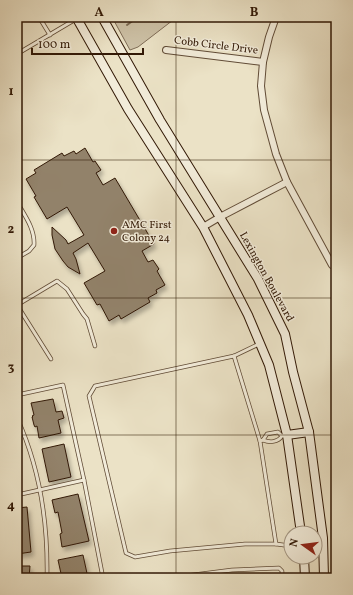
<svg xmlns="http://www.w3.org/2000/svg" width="353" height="595" viewBox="0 0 353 595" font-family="Vollkorn,serif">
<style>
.green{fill:#ccc0a5;stroke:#7f6c56}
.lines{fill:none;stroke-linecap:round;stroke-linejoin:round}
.stream{stroke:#7b6952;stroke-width:2}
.building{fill:#92826a;stroke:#321906;filter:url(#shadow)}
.service-casing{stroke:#604b36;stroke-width:4.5}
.minor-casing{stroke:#604b36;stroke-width:8}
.secondary-casing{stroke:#321906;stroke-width:10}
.service{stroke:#f2ecda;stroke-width:3}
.minor{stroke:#f2ecda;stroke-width:6}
.secondary{stroke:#f2ecda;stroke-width:8}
.grid{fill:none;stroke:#321906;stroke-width:1;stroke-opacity:0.55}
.poi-dot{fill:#8f2418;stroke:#f2ecda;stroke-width:1.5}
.labels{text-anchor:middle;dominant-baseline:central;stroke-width:3;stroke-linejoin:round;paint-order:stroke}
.street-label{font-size:11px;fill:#321906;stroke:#f2ecda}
.poi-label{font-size:11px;fill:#321906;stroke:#f2ecda;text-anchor:start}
.neatline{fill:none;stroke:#321906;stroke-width:1.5}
.grid-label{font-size:13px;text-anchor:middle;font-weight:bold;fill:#321906}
</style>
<defs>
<filter id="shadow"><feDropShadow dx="2.5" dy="4" stdDeviation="2" flood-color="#0004"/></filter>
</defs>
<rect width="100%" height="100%" fill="#ebe2c6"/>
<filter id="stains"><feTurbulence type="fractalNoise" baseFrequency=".005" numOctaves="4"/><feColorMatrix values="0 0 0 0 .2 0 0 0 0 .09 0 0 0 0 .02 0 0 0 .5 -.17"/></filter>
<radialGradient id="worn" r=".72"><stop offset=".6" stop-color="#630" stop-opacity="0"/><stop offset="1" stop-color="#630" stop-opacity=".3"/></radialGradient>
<polygon class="green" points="112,17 177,17 138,47 130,50"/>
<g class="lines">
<polyline class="stream" points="127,25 138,17"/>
</g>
<g class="building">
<polygon points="85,148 93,162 95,161 101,170 96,173 103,185 115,178 154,244 142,251 148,262 153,260 159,269 157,271 165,285 156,290 157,293 148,298 150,302 121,319 119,315 109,321 100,304 97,305 84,283 105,271 88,243 73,253 76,259 80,274 68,267 63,261 55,249 52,235 52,227 66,240 68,244 84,235 67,207 47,219 34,197 36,196 26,179 36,173 34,170 62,153 64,156 74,151 76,154"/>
<polygon points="53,399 56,412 62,411 64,418 58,420 61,433 39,438 37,426 35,427 34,425 32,417 33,417 32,416 34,415 31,403"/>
<polygon points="64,444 71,477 49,482 42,449"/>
<polygon points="78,494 89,541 62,547 60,534 62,533 58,512 55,513 52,500"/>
<polygon points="27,507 31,552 17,554 17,508"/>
<polygon points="83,555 88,578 62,578 58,560"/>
<polygon points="17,566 30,566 29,578 17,578"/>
</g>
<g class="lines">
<g class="service-casing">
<g id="service">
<polyline points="39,17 50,35"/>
<polyline points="17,54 76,19"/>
<path d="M 17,202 C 25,216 35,229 34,245 L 29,251 L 17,258"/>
<polyline points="17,305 57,281 67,289 83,314 87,319 95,346"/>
<polyline points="17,305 51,359"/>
<polyline points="259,344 234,356 95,386 89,396 126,553 135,557 170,551 245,544 276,544 291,546"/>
<polyline points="234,356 260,441"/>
<polyline points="17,395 63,385 84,480 103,578"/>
<path d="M 17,418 C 40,468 48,524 47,578"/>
<path d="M 282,436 L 278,432 L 267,434 L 263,440 C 270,443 278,442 282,436 L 287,435"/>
<polyline points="263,440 260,441 276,544"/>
<polyline points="17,495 84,480"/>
<polyline points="185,576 232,570 279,568 282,571 282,578"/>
<polyline points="173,578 185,576"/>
</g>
</g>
<g class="minor-casing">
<g id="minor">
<polyline points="276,17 269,37 263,62 261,86 264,110 276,154 287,182 332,265 336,264"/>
<polyline points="166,50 263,62"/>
<polyline points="203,227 220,217 287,182"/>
</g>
</g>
<g class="secondary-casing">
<g id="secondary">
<polyline points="76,17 128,109 203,227 248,315 269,365 287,435 301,533"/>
<polyline points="102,17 160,120 258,279 285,334 293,372 309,432 323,538 324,578"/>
<polyline points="287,435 309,432"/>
<polyline points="304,557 305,578"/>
</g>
</g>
<use href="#service" class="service"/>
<use href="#minor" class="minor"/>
<use href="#secondary" class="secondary"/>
</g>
<path class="grid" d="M 176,17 L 176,578M 17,160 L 336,160M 17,298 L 336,298M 17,435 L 336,435"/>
<circle class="poi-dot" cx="114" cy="231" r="4"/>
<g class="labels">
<g class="street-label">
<text transform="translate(216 46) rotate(7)">Cobb Circle Drive</text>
<text transform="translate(266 277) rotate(61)">Lexington Boulevard</text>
</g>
<g class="poi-label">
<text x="122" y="225">AMC First<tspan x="122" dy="13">Colony 24</tspan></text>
</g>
</g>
<rect width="353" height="595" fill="none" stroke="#ebe2c6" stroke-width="44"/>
<g transform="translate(303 545) rotate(284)"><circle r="19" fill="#f2ecda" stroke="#a59885"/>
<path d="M0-3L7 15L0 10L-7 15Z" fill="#8f2418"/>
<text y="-6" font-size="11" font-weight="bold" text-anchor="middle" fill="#321906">N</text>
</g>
<path d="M32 48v6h111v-6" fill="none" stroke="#321906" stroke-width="2"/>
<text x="38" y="48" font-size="12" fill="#321906" stroke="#f2ecda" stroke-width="3" paint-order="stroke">100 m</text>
<rect x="22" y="22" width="309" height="551" class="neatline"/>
<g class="grid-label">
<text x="99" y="16">A</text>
<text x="254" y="16">B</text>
<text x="11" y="95">1</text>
<text x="11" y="233">2</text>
<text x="11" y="371">3</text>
<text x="11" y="509">4</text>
</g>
<rect width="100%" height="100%" filter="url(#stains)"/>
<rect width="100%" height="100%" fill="url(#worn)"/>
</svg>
